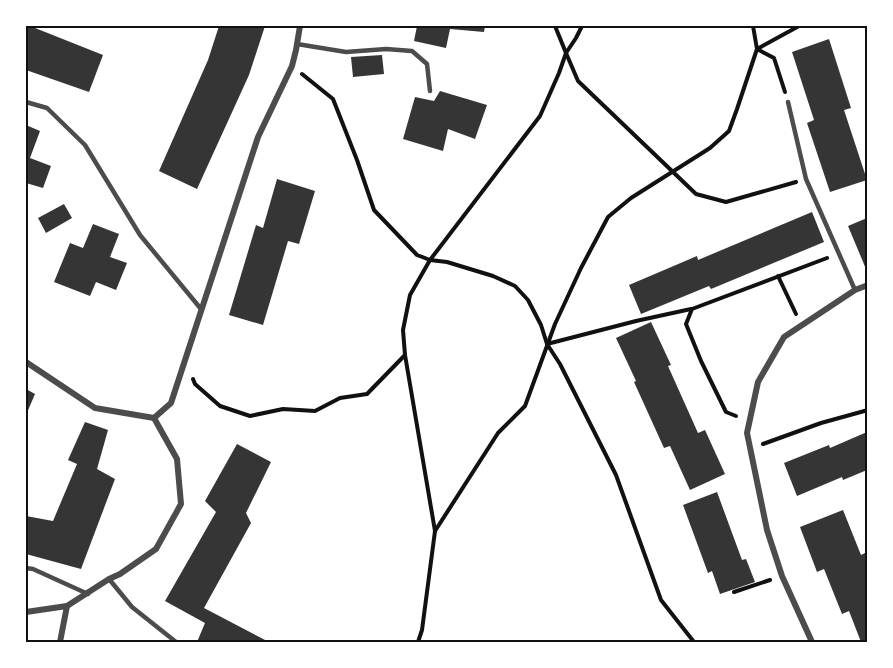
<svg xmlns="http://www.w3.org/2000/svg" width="893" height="668" viewBox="0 0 893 668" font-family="'Work Sans',sans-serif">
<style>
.building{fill:#353535}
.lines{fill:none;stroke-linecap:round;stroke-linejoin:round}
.path{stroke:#111;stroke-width:4}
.service{stroke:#4c4c4c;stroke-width:4.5}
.minor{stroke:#4c4c4c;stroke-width:6}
.neatline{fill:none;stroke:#111;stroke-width:2}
</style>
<rect width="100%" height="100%" fill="#fff"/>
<g class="building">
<polygon points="26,26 30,26 103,55 89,92 26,70"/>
<polygon points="219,26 265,26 249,75 197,189 159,171 208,60"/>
<polygon points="417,26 485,26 484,32 450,29 446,48 414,41"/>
<polygon points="829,39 851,108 844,110 867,180 830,192 807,123 814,120 792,52"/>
<polygon points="382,55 384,74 353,77 351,57"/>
<polygon points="440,91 487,105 475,139 448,129 443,151 403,139 415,97 434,101"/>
<polygon points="26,125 40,131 30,158 51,166 43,188 26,183"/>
<polygon points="277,179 315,191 299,244 288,241 263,325 229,315 256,225 263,228"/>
<polygon points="64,204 72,218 46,233 38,218"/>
<polygon points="812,212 824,242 711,289 709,286 641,314 629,285 697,256 698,260"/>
<polygon points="867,218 867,268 866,269 848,226"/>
<polygon points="93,224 119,234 110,257 127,263 116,290 96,282 90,296 54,282 70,243 83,248"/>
<polygon points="651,322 671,365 668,366 698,433 705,430 725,474 690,490 670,446 664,448 634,382 636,381 616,338"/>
<polygon points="26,389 35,394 26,415"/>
<polygon points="85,422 108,430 97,469 115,479 81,569 26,554 26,516 53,521 77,464 68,460"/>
<polygon points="867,432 867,470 843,480 842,477 797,496 784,463 829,445 830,448"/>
<polygon points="237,444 271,462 246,513 251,523 204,608 269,642 197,642 205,623 165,601 216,512 205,501"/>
<polygon points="717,492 742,560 746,559 755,582 720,594 712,571 708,573 683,505"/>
<polygon points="843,510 861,555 867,552 867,642 861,642 849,611 842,614 824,569 817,572 800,527"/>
</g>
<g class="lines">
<g class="path">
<polyline points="582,26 576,38 566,53 578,81 696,194 726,202 796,182"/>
<polyline points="753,26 757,49 774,58 785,92"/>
<polyline points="302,74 333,99 357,160 374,210 417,255 430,260 447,262 493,276 515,286 528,300 541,325 547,344 560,364 616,475 661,600 694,642"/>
<polyline points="778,276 796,314"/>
<polyline points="547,344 636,321 691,309"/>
<polyline points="193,379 195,384 220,406 250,416 283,409 315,411 340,398 367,394 405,355"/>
<polyline points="736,416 726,412 701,361 686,324 692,309 827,258"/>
<polyline points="763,444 821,423 868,410"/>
<polyline points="435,531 498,433 525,406 555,324 581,268 608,217 631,198 710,148 729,131 737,109 757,49 799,26"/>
<polyline points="734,592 770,580"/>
<polyline points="418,642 422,630 435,531 405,355 403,330 410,295 430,260 540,116 559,73 566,53 555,26"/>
</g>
<g class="service">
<polyline points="297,44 346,52 386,49 412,51 427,64 430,91"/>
<polyline points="26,102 47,108 85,145 140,235 201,309"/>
<polyline points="788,102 806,179 855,290"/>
<polyline points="26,568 33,569 88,594"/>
<polyline points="109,579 132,607 176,642"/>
</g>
<g class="minor">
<polyline points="26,362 95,408 154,418"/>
<polyline points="26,612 67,606 109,579 120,574 156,549 181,504 177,459 154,418 171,403 258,137 292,66 296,50 300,26"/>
<polyline points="60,642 67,606"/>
<polyline points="812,642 782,576 767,530 747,433 758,382 784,337 855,290 868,285"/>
</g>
</g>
<rect width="893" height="668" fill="none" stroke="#ffffff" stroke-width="54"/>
<rect x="27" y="27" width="839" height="614" class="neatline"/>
</svg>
